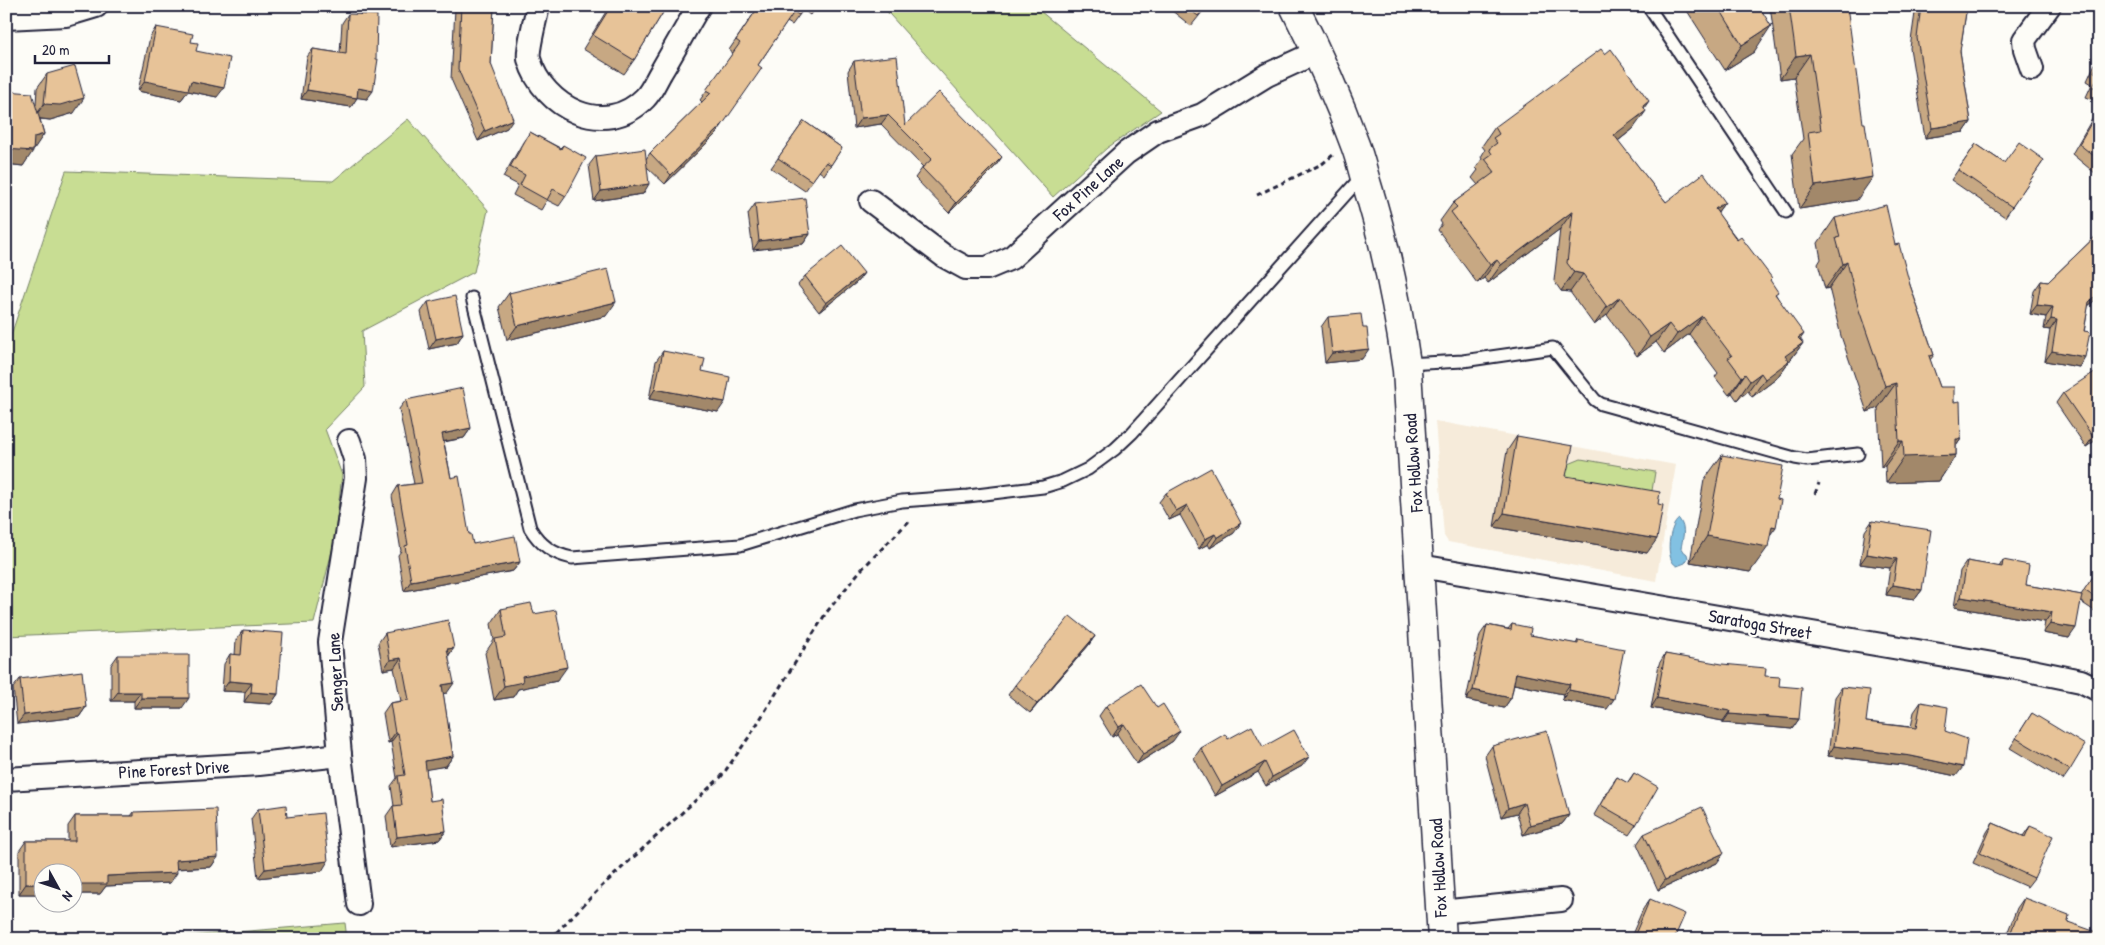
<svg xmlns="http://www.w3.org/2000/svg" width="2105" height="945" viewBox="0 0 2105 945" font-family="'Patrick Hand',sans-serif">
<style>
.built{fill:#f6ebda}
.green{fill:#c8dd93;stroke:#758067}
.water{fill:#82c1e2;stroke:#5c819f}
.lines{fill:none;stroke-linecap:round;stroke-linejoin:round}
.lane-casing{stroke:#22223b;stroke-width:15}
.street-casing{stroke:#22223b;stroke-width:26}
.secondary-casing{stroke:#22223b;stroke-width:31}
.path{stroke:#22223b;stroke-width:3;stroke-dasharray:5 4;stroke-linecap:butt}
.lane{stroke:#fdfcf7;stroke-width:11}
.street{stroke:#fdfcf7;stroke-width:22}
.secondary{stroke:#fdfcf7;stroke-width:28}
.wall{fill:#c7a883;stroke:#22223b}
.shaded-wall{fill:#a2886a;stroke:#22223b}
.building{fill:#e7c398;stroke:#22223b}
.labels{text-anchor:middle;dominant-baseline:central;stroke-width:4.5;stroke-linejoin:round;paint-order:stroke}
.street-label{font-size:18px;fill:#22223b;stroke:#fdfcf7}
</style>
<rect width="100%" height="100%" fill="#fdfcf7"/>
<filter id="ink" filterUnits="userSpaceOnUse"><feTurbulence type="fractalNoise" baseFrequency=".02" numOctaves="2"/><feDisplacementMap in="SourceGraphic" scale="10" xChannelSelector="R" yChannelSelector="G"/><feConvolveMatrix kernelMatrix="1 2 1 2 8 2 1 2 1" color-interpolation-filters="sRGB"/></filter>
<g filter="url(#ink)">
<polygon class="built" points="1435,421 1676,465 1656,581 1448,542 1444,536"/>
<g class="green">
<polygon points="882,6 1034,6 1161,111 1107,148 1053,197"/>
<polygon points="408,119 488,210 474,272 362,331 365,387 325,429 342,475 334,543 314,623 6,636 6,350 66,171 333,181"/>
<polygon points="1581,459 1655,472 1650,503 1558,486 1564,466"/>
<polygon points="345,923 347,939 153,939"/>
</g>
<path class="water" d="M 1679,519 C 1687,529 1682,539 1681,549 L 1687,554 L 1688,558 L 1685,563 L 1677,566 C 1664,560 1669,525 1679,519 Z"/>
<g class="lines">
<g class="lane-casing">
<g id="lane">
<polyline points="1648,6 1786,212"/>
<path d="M 472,298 L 530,528 C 540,545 553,554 572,558 L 740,545 L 854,510 L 902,501 L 968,496 L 1043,487 L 1063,481 L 1088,469 L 1115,449 L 1132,433 L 1363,175"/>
<polyline points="1406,364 1463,361 1553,348 1595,400 1601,404 1795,458 1807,460 1858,454"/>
</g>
</g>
<g class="street-casing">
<g id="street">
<path d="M 538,6 C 536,17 527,50 529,59 C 543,108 605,139 645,98 C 652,91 656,80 661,72 C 674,50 686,28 699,6"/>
<polyline points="6,18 66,15 96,6"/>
<polyline points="2032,69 2025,49 2024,40 2049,6"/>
<polyline points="871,201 944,256 966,268 987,268 1011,258 1126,153 1158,131 1202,115 1267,75 1317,52"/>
<polyline points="349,441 355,459 356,478 330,642 340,755 359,904"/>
<polyline points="1420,566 2022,669 2081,681 2099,690"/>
<polyline points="6,779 259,764 340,755"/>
<polyline points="1440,912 1561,900"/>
</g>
</g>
<g class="secondary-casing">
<path id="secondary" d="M 1294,6 C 1317,51 1338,98 1355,145 C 1360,158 1363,172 1367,185 C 1386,246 1398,307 1407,370 L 1442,939"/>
</g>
<g class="path">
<polyline points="1257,195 1322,164 1333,155"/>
<polyline points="1815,494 1819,483"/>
<polyline points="550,939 601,887 721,777 749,737 826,613 860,571 911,519"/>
</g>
<use href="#lane" class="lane"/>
<use href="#street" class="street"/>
<use href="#secondary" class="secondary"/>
</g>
<g class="wall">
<polygon points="456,6 494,6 491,64 507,128 478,141 451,79 455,9"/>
<polygon points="605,6 667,6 634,60 624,74 583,49 607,10 604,8"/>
<polygon points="759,6 816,6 810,15 803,10 792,25 787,22 758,65 716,134 665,184 647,167 643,194 594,201 589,165 596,156 646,159 650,153 702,102 700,100 733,53 729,50"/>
<polygon points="1166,6 1207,6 1191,26"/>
<polygon points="1684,6 1759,6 1754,52 1725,70"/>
<polygon points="1770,6 1847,6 1857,200 1799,209 1792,154 1803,139 1794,77 1780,79"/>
<polygon points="1916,6 1967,6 1960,51 1971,122 1964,132 1925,138 1910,48"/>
<polygon points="348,14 367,99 357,97 351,107 301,99 307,57 313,49 340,53 342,23"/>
<polygon points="156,27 191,42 217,97 188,91 181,100 138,91 150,37"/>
<polygon points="2099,55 2099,102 2086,97 2092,84 2087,81"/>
<polygon points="854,61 905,125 995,167 949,213 915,178 923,167 881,124 854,128 848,71"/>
<polygon points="47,74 74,113 50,120 40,119 44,134 33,149 23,166 6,164 6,91 36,105 37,88"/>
<polygon points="2099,107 2099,170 2096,174 2072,154"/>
<polygon points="1644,108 1633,129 1618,141 1666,202 1725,202 1717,213 1770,281 1776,295 1803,343 1776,379 1752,397 1748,391 1737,400 1732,393 1729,395 1715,377 1718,373 1689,334 1664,353 1656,342 1637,356 1607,315 1594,325 1570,292 1561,291 1554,281 1560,229 1488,283 1484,278 1477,283 1438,230 1442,224 1440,221 1453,203 1478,185 1472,178 1478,170 1476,168 1482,159 1481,157 1485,150 1482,146 1495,127"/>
<polygon points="804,121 842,148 824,175 819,171 805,191 771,168"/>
<polygon points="530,132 560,148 563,145 566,196 559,206 547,200 541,210 513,195 518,185 503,177 523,142"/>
<polygon points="1976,144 2004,163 2044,160 2005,217 1951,180"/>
<polygon points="755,204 810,234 803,244 753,250 748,214"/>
<polygon points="1835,218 1895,245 1910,285 1934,355 1930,360 1940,387 1954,402 1961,439 1956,446 1956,455 1939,481 1886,483 1885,466 1881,467 1878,408 1867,412 1841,336 1829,288 1825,289 1818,264 1821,259 1818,243"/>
<polygon points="2099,233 2099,297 2088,306 2079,367 2045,361 2050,330 2044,329 2046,317 2030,314 2034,291 2041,281 2048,282"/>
<polygon points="864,273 857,282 819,312 798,285 805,276"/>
<polygon points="509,293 606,316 507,340 499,307"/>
<polygon points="428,302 463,333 457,343 429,349 421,312"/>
<polygon points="1328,317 1363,328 1362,359 1325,363 1321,327"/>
<polygon points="663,351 702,371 718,412 649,399 656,361"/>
<polygon points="2099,375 2099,438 2086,447 2056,403 2063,393"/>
<polygon points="406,400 471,428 464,438 444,442 451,478 469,534 473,544 520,562 513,571 404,591 398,555 401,551 392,496 398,486 414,484 399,409"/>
<polygon points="1517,436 1566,476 1647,553 1494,527 1507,451"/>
<polygon points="1722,455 1777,499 1770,535 1750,572 1690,562 1704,480"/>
<polygon points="1166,493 1234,533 1210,548 1208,544 1199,549 1180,515 1169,520 1159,502"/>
<polygon points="1872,521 1922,590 1915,599 1886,595 1890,568 1860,564 1865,531"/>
<polygon points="2003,560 2026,585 2081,595 2099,568 2099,614 2081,602 2069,638 2043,633 2045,622 1954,607 1960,571 1967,561 1999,567"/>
<polygon points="501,609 534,614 557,681 518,689 513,697 494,700 485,653 494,640 491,624"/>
<polygon points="1512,624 1530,635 1576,644 1578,640 1607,709 1562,700 1563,694 1514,684 1511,698 1504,708 1466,700 1480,635 1487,625 1508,629"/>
<polygon points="243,630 278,694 271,704 244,702 245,692 222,691 224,664 230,654 235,655 236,640"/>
<polygon points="385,633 454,648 449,655 447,693 443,693 453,756 446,766 426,769 430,801 446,831 439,840 390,847 386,816 393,806 394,806 391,786 397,778 391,742 388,743 383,713 390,703 401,701 394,668 383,670 378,643"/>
<polygon points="1095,636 1088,646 1030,713 1008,695 1015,685"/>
<polygon points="1665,654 1765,676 1779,686 1799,719 1792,729 1723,723 1723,721 1651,708 1659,664"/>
<polygon points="118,655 182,708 134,708 134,701 111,701 111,665"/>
<polygon points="20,679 86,707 79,717 17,724 13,688"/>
<polygon points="1842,687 1866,722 1911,727 1914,712 1921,702 1945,731 1956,776 1904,765 1828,756 1835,697"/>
<polygon points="1106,706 1173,741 1137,764 1117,734 1112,737 1099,716"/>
<polygon points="2032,713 2070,770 2063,780 2010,748"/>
<polygon points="1228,739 1263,747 1302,766 1266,786 1258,772 1215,796 1194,758 1201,748"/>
<polygon points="1492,746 1569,815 1562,824 1523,835 1517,813 1501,817 1485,756"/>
<polygon points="1634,773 1636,825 1629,835 1594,815 1610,787 1617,777 1627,783"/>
<polygon points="258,809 287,817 322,871 258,878 251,819"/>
<polygon points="134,812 218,857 211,867 177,869 170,883 106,886 100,894 19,894 19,851 26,841 68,841 68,826 75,816 131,816"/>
<polygon points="1993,823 2023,836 2030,826 2034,878 2027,887 1973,863 1987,832"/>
<polygon points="1644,834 1717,863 1658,890 1637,844"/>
<polygon points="2024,898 2068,922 2097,939 2005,939 2017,908"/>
<polygon points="1650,899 1674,939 1630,939 1643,909"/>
</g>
<g class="shaded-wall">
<polygon points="1771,26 1754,52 1725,70 1742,45"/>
<polygon points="1810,54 1794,77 1780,79 1796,56"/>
<polygon points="145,81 191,81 224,88 217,97 188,91 181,100 138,91"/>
<polygon points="358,88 373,91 367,99 352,97"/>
<polygon points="307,90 357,98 351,107 301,99"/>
<polygon points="84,98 74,113 50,120 34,118 44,104"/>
<polygon points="1649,101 1637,118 1646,111 1633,129 1601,154 1614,135 1643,106"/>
<polygon points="888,115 881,124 854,128 861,118"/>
<polygon points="513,119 507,128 478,141 485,131"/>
<polygon points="1971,122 1964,132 1925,138 1932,128"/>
<polygon points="723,124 716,134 665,184 671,175"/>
<polygon points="44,134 34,149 26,151 33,151 23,166 6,164 6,149 34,137"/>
<polygon points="1002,157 995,167 949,213 956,203"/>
<polygon points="1873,177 1857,200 1799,209 1815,186"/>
<polygon points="649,184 643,194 594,201 601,191"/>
<polygon points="1725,202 1712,220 1715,209"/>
<polygon points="1573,211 1560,229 1488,283 1501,265"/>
<polygon points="810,234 803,244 753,250 759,241"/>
<polygon points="1497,260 1484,278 1477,283 1490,265"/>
<polygon points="1847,262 1829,288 1825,289 1843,264"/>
<polygon points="1574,272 1583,274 1570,292 1561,291"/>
<polygon points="864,273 857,282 819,312 826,303"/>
<polygon points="2099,293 2099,297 2082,311 2089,302"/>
<polygon points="1620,297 1607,315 1594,325 1607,307"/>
<polygon points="616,302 606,316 507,340 517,326"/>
<polygon points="2037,305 2053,307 2046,317 2030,314"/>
<polygon points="1702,316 1689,334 1664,353 1677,334"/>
<polygon points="2051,319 2057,320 2050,330 2044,329"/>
<polygon points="1669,324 1656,342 1637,356 1650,337"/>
<polygon points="463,333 457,343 429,349 436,339"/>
<polygon points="1804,334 1792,351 1803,343 1776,379 1752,397 1765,379 1798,338"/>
<polygon points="1369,349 1362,359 1325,363 1332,353"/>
<polygon points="2052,351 2085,357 2079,367 2045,361"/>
<polygon points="1761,373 1748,391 1737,400 1750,381"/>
<polygon points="1745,374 1732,393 1729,395 1742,377"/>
<polygon points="1896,383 1878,408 1867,412 1885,386"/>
<polygon points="655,389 725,402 718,412 649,399"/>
<polygon points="471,428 464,438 435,443 442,434"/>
<polygon points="2099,433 2099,438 2086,447 2093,437"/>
<polygon points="1956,439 1961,439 1949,456 1956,455 1939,481 1886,483 1904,457"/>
<polygon points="1899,441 1903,441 1885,466 1881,467"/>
<polygon points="1187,505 1180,515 1169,520 1176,511"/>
<polygon points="1504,513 1657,539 1647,553 1494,527"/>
<polygon points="1241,523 1234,533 1210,548 1217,538"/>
<polygon points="1772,526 1776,527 1762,546 1768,547 1750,572 1690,562 1707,536"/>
<polygon points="1215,534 1208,544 1199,549 1205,539"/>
<polygon points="1867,554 1897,559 1890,568 1860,564"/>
<polygon points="520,562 513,571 404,591 411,581"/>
<polygon points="1893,585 1922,590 1915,599 1886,595"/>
<polygon points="1961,597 2052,612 2045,622 1954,607"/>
<polygon points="2050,624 2076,628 2069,638 2043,633"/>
<polygon points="1095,636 1088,646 1030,713 1037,704"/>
<polygon points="454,648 447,657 447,649"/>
<polygon points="401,658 394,668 383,670 390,660"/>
<polygon points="567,667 557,681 518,689 513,697 494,700 504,686 522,676"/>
<polygon points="1516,673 1570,684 1563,694 1509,683"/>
<polygon points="229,681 252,683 245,692 222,691"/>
<polygon points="454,683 447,693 435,695 442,685"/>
<polygon points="1473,690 1511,698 1504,708 1466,700"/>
<polygon points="1569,690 1614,699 1607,709 1562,700"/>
<polygon points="118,692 141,692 134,701 111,701"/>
<polygon points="251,692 278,694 271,704 244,702"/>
<polygon points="141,698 189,698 182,708 134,708"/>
<polygon points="1657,698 1730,711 1723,721 1651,708"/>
<polygon points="86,707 79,717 17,724 24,715"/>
<polygon points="1729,714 1799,719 1792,729 1723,723"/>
<polygon points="1124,724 1117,734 1112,737 1119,727"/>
<polygon points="1180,731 1173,741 1137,764 1143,754"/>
<polygon points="395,733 398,733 391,742 388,743"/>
<polygon points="1834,746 1911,756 1963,767 1956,776 1904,765 1828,756"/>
<polygon points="453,756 446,766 418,771 425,761"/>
<polygon points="1309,757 1302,766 1266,786 1272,777"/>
<polygon points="1265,762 1258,772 1215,796 1222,786"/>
<polygon points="1524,803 1517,813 1501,817 1508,808"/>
<polygon points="1569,815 1562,824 1523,835 1530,825"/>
<polygon points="446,831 439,840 390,847 397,837"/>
<polygon points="1724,853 1717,863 1658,890 1665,880"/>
<polygon points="218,857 211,867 170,869 176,860"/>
<polygon points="328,861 322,871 258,878 265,869"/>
<polygon points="177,873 170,883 106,886 100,894 72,894 72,884 107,876"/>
<polygon points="26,884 42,884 42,894 19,894"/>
<polygon points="2011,932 2028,939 2006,939"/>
</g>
<g class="building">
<polygon points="461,6 494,6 491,64 513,119 485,131 458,69"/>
<polygon points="611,6 667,6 634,60 593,35"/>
<polygon points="759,6 805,6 799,15 794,12 758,65 762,68 723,124 671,175 650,153 711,93 706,90 740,43 736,40"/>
<polygon points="1185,6 1206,6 1198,16"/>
<polygon points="1718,6 1759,6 1771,26 1742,45"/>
<polygon points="1789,6 1847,6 1863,123 1865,123 1873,177 1815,186 1808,132 1821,130 1810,54 1796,56"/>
<polygon points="1921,6 1967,6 1960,51 1971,122 1932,128 1917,38"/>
<polygon points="348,14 377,15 376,59 378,59 373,91 358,88 357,98 307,90 313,49 346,54"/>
<polygon points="156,27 193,34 191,42 198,43 196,51 230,58 224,88 191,81 188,90 145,81"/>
<polygon points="1601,49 1605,54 1611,49 1649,101 1643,106 1646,111 1614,135 1666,202 1704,173 1725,202 1715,209 1737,240 1741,237 1772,278 1770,280 1778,292 1775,294 1804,334 1798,338 1803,343 1785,356 1789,361 1765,379 1761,373 1750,381 1745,374 1742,377 1728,358 1732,356 1702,316 1677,334 1669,324 1650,337 1620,297 1607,307 1583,274 1574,272 1567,263 1573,211 1501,265 1497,260 1490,265 1451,212 1457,207 1453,203 1495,172 1485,159 1492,154 1489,149 1497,143 1493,138 1499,134 1495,127"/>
<polygon points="897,56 905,125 939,92 1002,157 956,203 922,168 932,159 888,115 861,118 854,61"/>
<polygon points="2099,60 2099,89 2093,87 2099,74 2094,72"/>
<polygon points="75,66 84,98 60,105 44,104 47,74"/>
<polygon points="6,91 32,93 44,134 34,137 33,151 6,149"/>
<polygon points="2099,109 2099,160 2079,144"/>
<polygon points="804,121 842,148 831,165 826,162 812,181 778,158"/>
<polygon points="530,132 561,149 563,145 586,158 566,196 553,189 547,200 520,185 525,175 510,167"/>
<polygon points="2019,142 2044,160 2012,207 1958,170 1976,144 2004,163"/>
<polygon points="645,149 649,184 601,191 596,156"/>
<polygon points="805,198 810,234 759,241 755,204"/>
<polygon points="1886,205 1895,245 1899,244 1910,285 1934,355 1929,356 1940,387 1954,387 1954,402 1960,401 1961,439 1956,439 1956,455 1904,457 1903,441 1899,441 1896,383 1885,386 1859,310 1847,262 1843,264 1836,238 1840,237 1835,218"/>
<polygon points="2099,233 2099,293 2089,302 2084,331 2090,332 2085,357 2052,351 2057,320 2051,319 2053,307 2037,305 2041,281 2048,282"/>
<polygon points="842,246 864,273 826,303 805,276"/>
<polygon points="608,269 616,302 517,326 509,293"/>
<polygon points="455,296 463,333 436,339 428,302"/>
<polygon points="1361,314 1363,328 1367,328 1369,349 1332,353 1328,317"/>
<polygon points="663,351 705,359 702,371 730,377 725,402 655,389"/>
<polygon points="2096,371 2099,375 2099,433 2093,437 2063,393"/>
<polygon points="463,388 471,428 442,434 451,478 459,476 469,534 471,534 473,544 515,536 520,562 411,581 405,546 408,545 398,486 422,483 406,400"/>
<polygon points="1517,436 1573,446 1566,476 1660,492 1658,504 1663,505 1657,539 1504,513"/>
<polygon points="1722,455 1783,466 1777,499 1781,500 1776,527 1772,526 1768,547 1707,536"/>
<polygon points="1211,468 1241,523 1217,538 1215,534 1205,539 1187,505 1176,511 1166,493"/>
<polygon points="1872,521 1931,530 1922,590 1893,585 1897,559 1867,554"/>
<polygon points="2003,560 2029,565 2026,585 2082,595 2076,628 2050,624 2052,612 1961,597 1967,561 2002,567"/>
<polygon points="2099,568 2099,600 2084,590"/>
<polygon points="531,603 534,614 556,610 567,667 522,676 523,682 504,686 495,639 506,637 501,609"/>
<polygon points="1070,616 1095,636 1037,704 1015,685"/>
<polygon points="448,620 454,648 447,649 454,683 442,685 453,756 425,761 430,801 442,799 446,831 397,837 393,806 402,805 398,776 405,775 398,733 395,733 390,703 409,700 401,658 390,660 385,633"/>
<polygon points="1512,624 1531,628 1530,635 1578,644 1578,640 1624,649 1614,699 1569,690 1570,684 1516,673 1511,698 1473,690 1487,625 1511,630"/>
<polygon points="243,630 283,633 278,694 251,692 252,683 229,681 230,654 241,655"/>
<polygon points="1665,654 1722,664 1766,668 1765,676 1780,677 1779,686 1802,688 1799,719 1729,714 1730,711 1657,698"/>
<polygon points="118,655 189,655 189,698 141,698 141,692 118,692"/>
<polygon points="82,671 86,707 24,715 20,679"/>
<polygon points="1141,684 1157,708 1163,704 1180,731 1143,754 1124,724 1119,727 1106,706"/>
<polygon points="1842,687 1870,690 1866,722 1916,728 1921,702 1948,707 1945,731 1967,739 1963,767 1911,756 1834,746"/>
<polygon points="2032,713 2085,745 2070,770 2016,738"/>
<polygon points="1252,726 1263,747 1294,730 1309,757 1272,777 1265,762 1222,786 1201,748 1225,734 1228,739"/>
<polygon points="1547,731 1569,815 1530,825 1524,803 1508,808 1492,746"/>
<polygon points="1634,773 1658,787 1636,825 1601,805 1617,777 1628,783"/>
<polygon points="286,805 287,817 323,813 328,861 265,869 258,809"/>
<polygon points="1702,807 1724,853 1665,880 1644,834"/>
<polygon points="216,809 218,857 176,860 177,873 107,876 107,884 72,884 72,872 42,872 42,884 26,884 26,841 75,841 75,816 134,816 134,812"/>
<polygon points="1993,823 2025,837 2030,826 2053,836 2034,878 1980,853"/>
<polygon points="2024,898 2069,915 2068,922 2099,933 2097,939 2028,939 2011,932"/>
<polygon points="1650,899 1685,914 1674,939 1633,939"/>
<polygon points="1527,935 1527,939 1494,939 1494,936"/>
</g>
</g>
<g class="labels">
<g class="street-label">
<text transform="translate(1088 188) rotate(-42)">Fox Pine Lane</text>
<text transform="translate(1413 463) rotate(-94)">Fox Hollow Road</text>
<text transform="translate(1760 624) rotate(10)">Saratoga Street</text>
<text transform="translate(335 672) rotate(-93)">Senger Lane</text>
<text transform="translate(174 769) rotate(-3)">Pine Forest Drive</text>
<text transform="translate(1438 868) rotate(-93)">Fox Hollow Road</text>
</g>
</g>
<rect width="2105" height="945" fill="none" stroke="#fdfcf7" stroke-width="25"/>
<rect x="12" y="12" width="2080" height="920" fill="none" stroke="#22223b" stroke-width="2" filter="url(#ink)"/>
<g transform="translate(58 888) rotate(130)"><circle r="24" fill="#fdfcf7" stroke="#a5a5ac"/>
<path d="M0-4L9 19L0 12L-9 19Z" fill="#22223b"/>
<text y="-8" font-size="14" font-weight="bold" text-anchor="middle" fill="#22223b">N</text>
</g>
<path d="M35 55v8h74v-8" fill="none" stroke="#22223b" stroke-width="2.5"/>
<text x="42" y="55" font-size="15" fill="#22223b" stroke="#fdfcf7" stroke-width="4" paint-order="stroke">20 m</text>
</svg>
